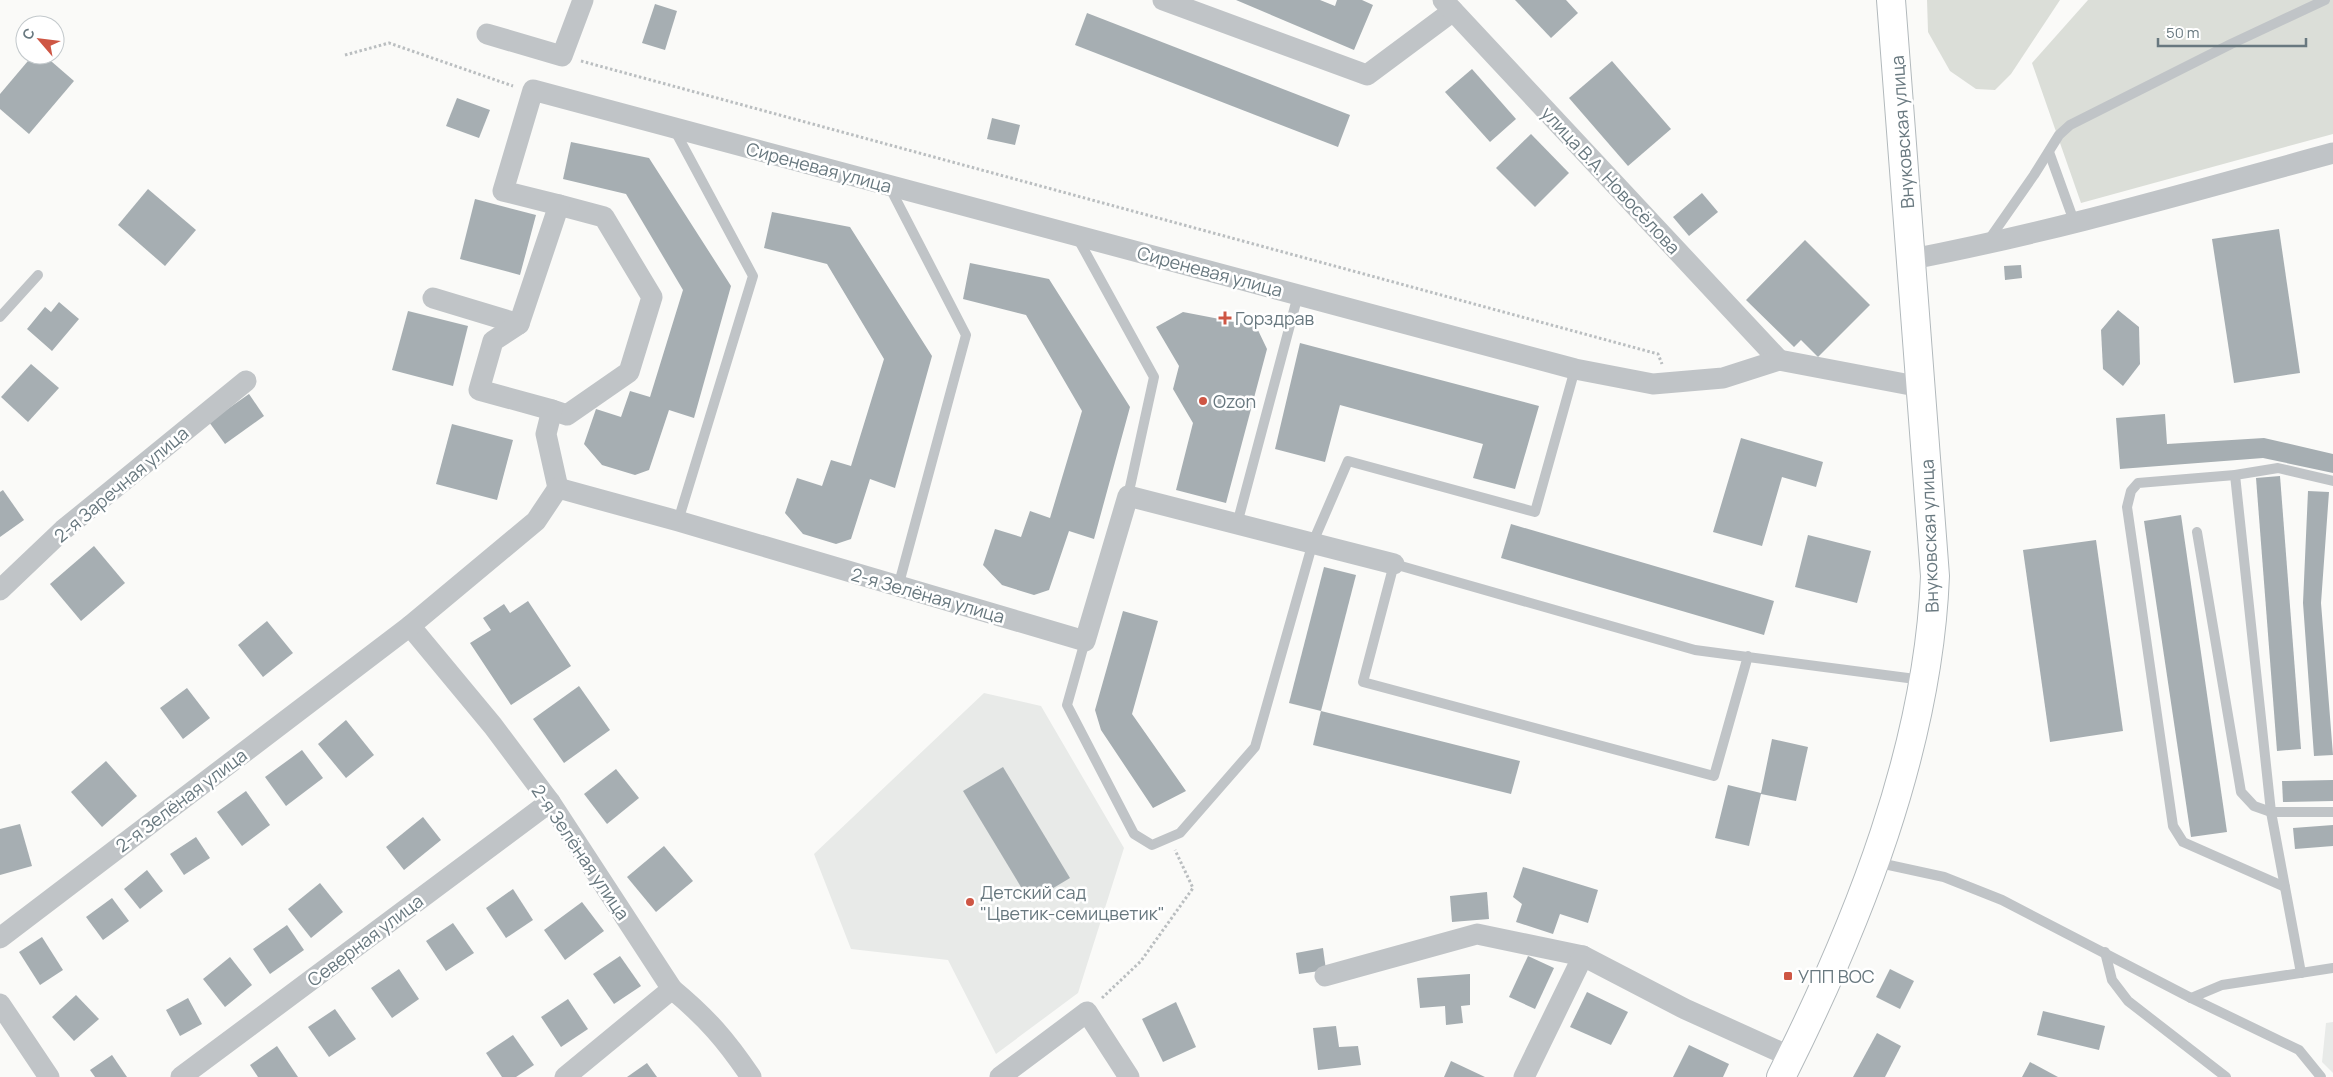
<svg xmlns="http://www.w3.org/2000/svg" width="2333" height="1077" viewBox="0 0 2333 1077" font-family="Manrope,sans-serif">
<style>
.built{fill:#e8eae8}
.green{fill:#dbded8}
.building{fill:#a6aeb2}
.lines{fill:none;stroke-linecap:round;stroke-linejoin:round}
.secondary-casing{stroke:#b2b9bc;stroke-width:30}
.path{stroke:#babec0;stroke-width:3;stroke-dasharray:2.5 2.5;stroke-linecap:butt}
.lane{stroke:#c0c4c7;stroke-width:10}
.street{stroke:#c0c4c7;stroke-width:21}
.secondary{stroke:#fff;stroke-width:28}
.poi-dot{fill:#ce5644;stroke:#fff;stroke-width:2}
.labels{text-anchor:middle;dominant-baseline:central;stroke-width:5;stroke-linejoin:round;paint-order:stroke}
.street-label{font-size:18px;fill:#68787f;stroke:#fff}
.poi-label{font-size:18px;fill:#68787f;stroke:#fff;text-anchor:start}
</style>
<rect width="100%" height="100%" fill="#fafaf8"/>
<g class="built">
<polygon points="984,693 1041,706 1124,848 1078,993 996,1054 948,960 851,949 814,854"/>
<polygon points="2333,1022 2333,1073 2322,1062 2326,1023"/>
</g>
<g class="green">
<polygon points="1927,0 2060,0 2011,74 1995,90 1976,89 1950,71 1928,32"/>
<polygon points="2088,0 2333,0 2333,134 2081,203 2032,63"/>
</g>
<g class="building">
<polygon points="1236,0 1320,0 1335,6 1337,0 1362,0 1373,5 1354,50"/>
<polygon points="1515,0 1566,0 1578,13 1551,38"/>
<polygon points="655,4 677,11 665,50 642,43"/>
<polygon points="1087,13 1350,115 1338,147 1075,45"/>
<polygon points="33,55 44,55 74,81 29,134 0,109 0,94"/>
<polygon points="1612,61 1671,129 1628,166 1569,98"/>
<polygon points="1472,69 1516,119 1490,142 1445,92"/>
<polygon points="457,98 490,110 479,138 446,126"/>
<polygon points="992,118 1020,125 1015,145 987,139"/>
<polygon points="1531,134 1569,173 1535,207 1496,168"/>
<polygon points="571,142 649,158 731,286 694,418 669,410 649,470 635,475 602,465 584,444 596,409 621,417 630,391 650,397 683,290 626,194 563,179"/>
<polygon points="148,189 196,230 165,266 118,225"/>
<polygon points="1702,193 1718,212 1689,236 1673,217"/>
<polygon points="475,199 536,215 520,275 460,259"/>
<polygon points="772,212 850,227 932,356 895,488 870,479 851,539 836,544 803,534 785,513 797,478 822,486 831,460 851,466 884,359 827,264 764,248"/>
<polygon points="2279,229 2300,373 2234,383 2212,239"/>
<polygon points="1805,240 1870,305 1818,357 1801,340 1794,347 1746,300"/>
<polygon points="970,263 1049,279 1130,407 1094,539 1069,531 1049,590 1034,595 1002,585 983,565 995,529 1021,537 1030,511 1050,518 1082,411 1026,315 963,299"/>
<polygon points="2021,265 2022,278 2005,280 2004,266"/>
<polygon points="59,302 79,319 52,351 27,329 45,307 51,312"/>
<polygon points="2118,310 2139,327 2140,364 2123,386 2103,369 2101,330"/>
<polygon points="408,311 468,326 453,386 392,370"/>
<polygon points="1183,312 1256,326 1267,349 1226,503 1176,490 1193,423 1173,389 1179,366 1156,327"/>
<polygon points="1300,343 1539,406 1515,489 1473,478 1483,444 1340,405 1325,462 1275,449"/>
<polygon points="31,364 59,388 28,422 1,397"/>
<polygon points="249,394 264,416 225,444 209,422"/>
<polygon points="2165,414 2167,444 2264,438 2333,454 2333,473 2263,458 2120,469 2116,418"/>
<polygon points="452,424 513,440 497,500 436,484"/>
<polygon points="1741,438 1823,462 1816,487 1782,477 1762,546 1713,532"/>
<polygon points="2280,476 2301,749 2277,751 2256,478"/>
<polygon points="3,490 24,520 0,537 0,492"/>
<polygon points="2308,491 2329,492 2321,603 2333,755 2314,756 2303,603"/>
<polygon points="2181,515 2227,832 2191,837 2144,521"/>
<polygon points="1511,524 1774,601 1764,635 1501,558"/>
<polygon points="1808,535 1871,551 1857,603 1795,587"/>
<polygon points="2096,540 2123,731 2050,742 2023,550"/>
<polygon points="94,546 125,583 81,621 50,584"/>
<polygon points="1324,567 1356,575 1321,711 1289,703"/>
<polygon points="528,601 571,666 511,705 470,643 491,630 483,618 504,604 510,613"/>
<polygon points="1123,611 1158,621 1132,714 1186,791 1153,808 1101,730 1095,710"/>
<polygon points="267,621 293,653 263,677 238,645"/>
<polygon points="579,686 610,730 564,763 533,719"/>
<polygon points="187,688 210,718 183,739 160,708"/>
<polygon points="1321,711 1520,761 1511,794 1313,745"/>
<polygon points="346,720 374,755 346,778 318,744"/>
<polygon points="1772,739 1808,747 1796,801 1761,794 1749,846 1715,838 1728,785 1761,793"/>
<polygon points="302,750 323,778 286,806 265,777"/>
<polygon points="106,761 137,796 102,827 71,792"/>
<polygon points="1003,767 1070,878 1030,902 963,791"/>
<polygon points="616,769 639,798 607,824 584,794"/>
<polygon points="2333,780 2333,801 2283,802 2282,781"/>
<polygon points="246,791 270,825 242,846 217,812"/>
<polygon points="423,817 441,840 404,870 386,847"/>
<polygon points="20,824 32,866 0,875 0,829"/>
<polygon points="2333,825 2333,846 2295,849 2293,828"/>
<polygon points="196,837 210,858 184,875 170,854"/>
<polygon points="664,846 693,881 656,912 627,877"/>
<polygon points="1523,867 1598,890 1588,923 1560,914 1553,934 1516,922 1522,904 1513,897"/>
<polygon points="147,870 163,891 140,909 124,889"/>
<polygon points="320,883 343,912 311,938 288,909"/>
<polygon points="513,889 533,920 506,938 486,908"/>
<polygon points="1487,892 1489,919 1452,922 1450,896"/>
<polygon points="112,898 129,921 103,940 86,917"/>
<polygon points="582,902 604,931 565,960 544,930"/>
<polygon points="453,923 474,953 446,971 426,941"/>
<polygon points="287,925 304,950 270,974 253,949"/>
<polygon points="42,937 63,970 40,985 19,952"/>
<polygon points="1323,948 1326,970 1299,974 1296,953"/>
<polygon points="620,956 641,986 614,1004 593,974"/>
<polygon points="1528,956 1554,968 1535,1009 1509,997"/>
<polygon points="230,957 252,985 225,1007 203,979"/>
<polygon points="399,969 419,999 392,1018 371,988"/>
<polygon points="1890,969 1914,981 1900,1009 1876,997"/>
<polygon points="1470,974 1470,1005 1461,1006 1463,1023 1446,1025 1445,1006 1420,1008 1417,978"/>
<polygon points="1587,992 1628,1012 1611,1045 1570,1027"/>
<polygon points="76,995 99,1019 74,1041 52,1017"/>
<polygon points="188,998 202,1024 180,1036 166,1010"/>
<polygon points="568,999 588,1029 561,1047 541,1017"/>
<polygon points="1176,1002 1196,1047 1163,1062 1142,1019"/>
<polygon points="335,1009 356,1039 329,1057 308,1027"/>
<polygon points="2043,1011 2105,1026 2099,1050 2037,1035"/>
<polygon points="1336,1026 1339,1047 1358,1046 1361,1065 1318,1070 1313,1028"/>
<polygon points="1877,1033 1901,1046 1885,1077 1853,1077"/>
<polygon points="513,1035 534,1065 516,1077 502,1077 486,1053"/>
<polygon points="1689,1045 1729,1064 1723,1077 1673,1077"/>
<polygon points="277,1046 298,1077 258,1077 250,1065"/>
<polygon points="112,1055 127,1077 95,1077 90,1070"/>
<polygon points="1451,1061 1485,1077 1444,1077"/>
<polygon points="2030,1062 2058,1077 2022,1077"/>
<polygon points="647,1063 657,1077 627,1077"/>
</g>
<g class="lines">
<g class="secondary-casing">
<path id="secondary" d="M 1781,1077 C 1858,924 1928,749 1935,576 L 1891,0"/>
</g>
<g class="path">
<polyline points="345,55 389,43 513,86"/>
<polyline points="581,61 1658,354 1662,364"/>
<polyline points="1102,998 1141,961 1193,888 1175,850"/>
</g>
<g class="lane">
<polyline points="674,129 753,276 678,521"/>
<polyline points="2049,152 2075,224"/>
<polyline points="889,186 966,335 898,587"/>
<polyline points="1077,237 1154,377 1128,496"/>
<polyline points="1988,241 2034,175 2059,135 2070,125 2231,44 2325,0"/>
<polyline points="0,317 38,275"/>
<polyline points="2235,475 2271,812 2301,973"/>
<polyline points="1237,524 1298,295"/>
<polyline points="2197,532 2241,792 2254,806 2271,812 2333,812"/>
<polyline points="1085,641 1067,705 1134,834 1152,845 1180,833 1255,747 1313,542 1348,461 1535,512 1575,369"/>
<polyline points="1748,656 1714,776 1363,682 1394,564 1695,650 1923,680"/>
<polyline points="1875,862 1944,877 2002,900 2191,998 2299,1050 2321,1077"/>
<polyline points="2285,887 2183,842 2173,826 2127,507 2131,491 2138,483 2235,475 2278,468 2333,481"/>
<polyline points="2105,952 2112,980 2128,1001 2226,1077"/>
<polyline points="2191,998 2222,985 2333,968"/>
</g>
<g class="street">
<polyline points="1163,0 1367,75 1453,11"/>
<polyline points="1443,0 1779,360"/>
<polyline points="487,34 562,56 583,0"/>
<path d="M 1912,259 C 2054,232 2193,191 2333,153"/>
<polyline points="433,298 519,324"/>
<polyline points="552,410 567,415 629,372 652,297 604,217 559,205"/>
<polyline points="558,488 546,434 552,410 479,390 493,341 519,324 559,205 503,191 533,90 1575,369 1653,384 1723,378 1779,360 1921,387"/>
<polyline points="0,590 63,530 246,381"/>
<path d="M 410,626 L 493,726 L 550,802 L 672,989 C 707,1018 726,1040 751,1077"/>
<polyline points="0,938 410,626 536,521 558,488 678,521 1085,641 1128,496 1394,564"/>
<polyline points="1325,976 1477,934 1583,956 1685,1009 1791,1057"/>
<polyline points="0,1004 49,1077"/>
<polyline points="181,1077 550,802"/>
<polyline points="565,1077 672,989"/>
<polyline points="1000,1077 1087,1012 1129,1077"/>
<polyline points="1524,1077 1583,956"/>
</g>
<use href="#secondary" class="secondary"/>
</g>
<g class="poi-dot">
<path d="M1222.5 310.5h5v5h5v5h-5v5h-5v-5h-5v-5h5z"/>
<circle cx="1203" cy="401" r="5"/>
<circle cx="970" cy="902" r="5"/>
<rect x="1783" y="971" width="10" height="10" rx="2.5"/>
</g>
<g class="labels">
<g class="street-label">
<text transform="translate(1902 132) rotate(-94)">Внуковская улица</text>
<text transform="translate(819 167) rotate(15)">Сиреневая улица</text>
<text transform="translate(1611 180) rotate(47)">улица В.А. Новосёлова</text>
<text transform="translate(1210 271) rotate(15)">Сиреневая улица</text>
<text transform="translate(121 484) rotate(-40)">2-я Заречная улица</text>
<text transform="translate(1929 536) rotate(-92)">Внуковская улица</text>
<text transform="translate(928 595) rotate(16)">2-я Зелёная улица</text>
<text transform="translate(181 800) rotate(-37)">2-я Зелёная улица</text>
<text transform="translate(581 852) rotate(56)">2-я Зелёная улица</text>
<text transform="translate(365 940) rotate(-37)">Северная улица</text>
</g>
<g class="poi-label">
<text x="1235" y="318">Горздрав</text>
<text x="1213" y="401">Ozon</text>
<text x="980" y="892">Детский сад<tspan x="980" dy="21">"Цветик-семицветик"</tspan></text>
<text x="1798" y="976">УПП ВОС</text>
</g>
</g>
<g transform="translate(40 40) rotate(298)"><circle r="24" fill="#ffffff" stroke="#c3c9cc"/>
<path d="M0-4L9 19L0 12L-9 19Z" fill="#ce5644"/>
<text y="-8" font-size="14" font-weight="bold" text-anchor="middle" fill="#68787f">С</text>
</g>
<path d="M2158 38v8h148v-8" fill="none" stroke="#68787f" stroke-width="2.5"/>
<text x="2166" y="38" font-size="15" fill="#68787f" stroke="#ffffff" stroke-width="4" paint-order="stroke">50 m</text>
</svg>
